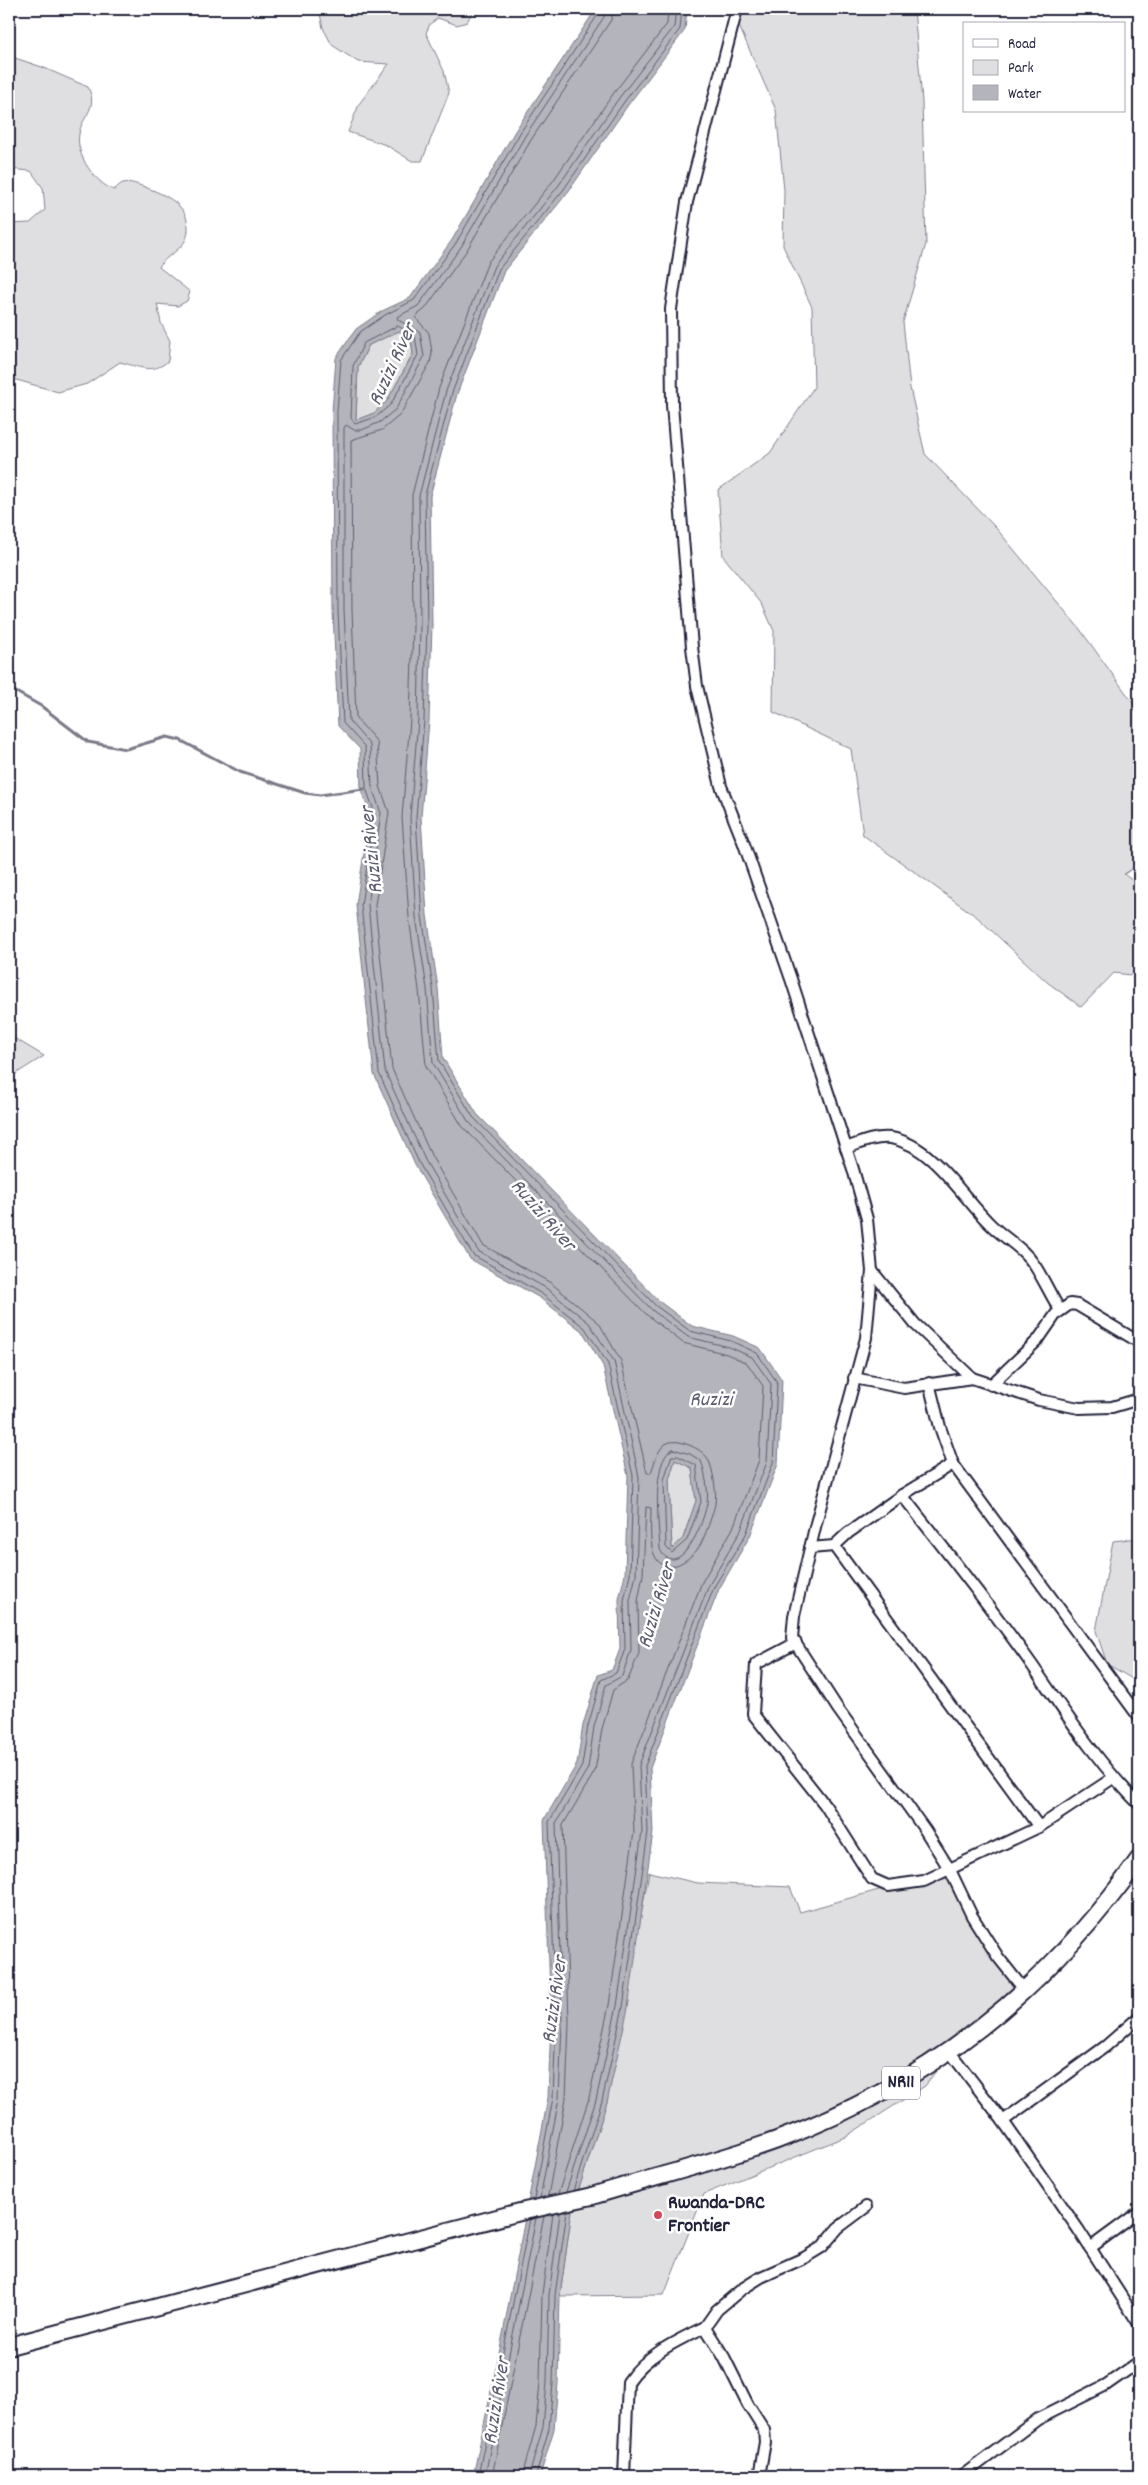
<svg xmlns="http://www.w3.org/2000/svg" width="1148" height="2485" viewBox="0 0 1148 2485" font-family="Dekko,sans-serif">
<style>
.green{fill:#dfdfe2;stroke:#80808e}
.water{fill:#b4b4bc;stroke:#7a7a88;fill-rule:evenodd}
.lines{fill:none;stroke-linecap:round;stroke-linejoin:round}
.shore{stroke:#5c5c6f;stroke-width:1}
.stream{stroke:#7a7a88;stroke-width:3}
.minor-casing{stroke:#22223b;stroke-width:14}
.primary-casing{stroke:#22223b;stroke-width:20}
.trunk-casing{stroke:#22223b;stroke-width:20}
.minor{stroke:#fff;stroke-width:10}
.primary{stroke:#fff;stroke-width:16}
.trunk{stroke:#fff;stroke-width:16}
.poi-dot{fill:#d1495b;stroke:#fff;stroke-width:2}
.labels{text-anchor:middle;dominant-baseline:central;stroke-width:5;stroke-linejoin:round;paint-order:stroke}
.shield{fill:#fff;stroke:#646476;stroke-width:1}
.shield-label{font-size:19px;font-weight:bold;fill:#22223b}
.poi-label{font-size:20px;font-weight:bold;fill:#22223b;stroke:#fff;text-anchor:start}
.water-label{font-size:21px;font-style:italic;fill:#5c5c6f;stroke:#fff}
</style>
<rect width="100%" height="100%" fill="#fff"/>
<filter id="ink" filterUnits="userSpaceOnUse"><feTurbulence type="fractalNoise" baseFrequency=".02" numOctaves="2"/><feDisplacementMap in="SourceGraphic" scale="10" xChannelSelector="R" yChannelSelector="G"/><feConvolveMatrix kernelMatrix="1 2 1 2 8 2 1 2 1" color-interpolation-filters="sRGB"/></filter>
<g filter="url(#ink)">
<g class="green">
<polygon points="319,9 474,9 467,22 457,25 438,18 430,24 426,33 444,71 449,93 422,161 412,161 386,145 348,132 359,104 389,64 358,62 332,45 323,28"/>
<polygon points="737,9 914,9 922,101 926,244 903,322 910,388 925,454 996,528 1079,628 1139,711 1139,865 1124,874 1139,886 1139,976 1114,973 1081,1007 1047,982 977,917 863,835 851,749 773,712 774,631 762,604 723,556 718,490 770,453 814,387 812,307 783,246 784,190 776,110 735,17"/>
<path d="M 9,56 L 42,67 L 88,87 C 99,109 82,115 79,134 C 75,155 95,183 114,190 C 117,187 120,184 123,183 C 131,181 138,185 145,187 C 165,195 189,204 188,230 C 187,250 167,253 159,267 L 190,292 L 187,301 L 178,306 L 157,304 L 161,323 L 170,341 L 168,361 C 153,375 137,366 120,362 L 87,384 L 58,392 L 10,378 L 9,224 L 30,223 L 45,210 L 43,188 L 31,171 L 9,169 Z"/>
<polygon points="399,331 411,339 413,354 387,401 374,413 356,420 358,367 369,345"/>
<polygon points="9,1035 44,1056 9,1078"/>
<polygon points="675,1460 692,1468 696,1501 683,1538 672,1549 669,1480"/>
<polygon points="1139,1538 1139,1683 1107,1664 1096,1631 1113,1541"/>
<polygon points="950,1870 972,1916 1025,1991 950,2052 925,2086 845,2137 704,2194 664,2295 560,2296 572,2210 607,2102 649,1872 698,1883 790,1887 800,1912"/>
</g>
<path class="water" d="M 596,9 L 687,9 L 685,30 L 628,105 L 568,192 L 504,271 L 457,394 L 430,496 L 432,625 L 429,721 L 421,817 L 427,915 L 438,988 L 443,1058 L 477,1114 L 660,1302 L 692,1326 L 733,1336 L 760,1348 L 782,1380 L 778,1464 L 750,1536 L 719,1589 L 650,1768 L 653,1832 L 628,2008 L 607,2102 L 572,2210 L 560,2295 L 558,2383 L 554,2429 L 540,2476 L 473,2476 L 501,2344 L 548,2098 L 551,2023 L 544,1820 L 577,1764 L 583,1725 L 598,1675 L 612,1670 L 620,1649 L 619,1599 L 625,1574 L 628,1476 L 603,1366 L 583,1332 L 540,1298 L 470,1259 L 415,1165 L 374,1074 L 356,905 L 370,814 L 361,790 L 360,749 L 338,726 L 333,611 L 332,412 L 336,358 L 356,329 L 382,311 L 410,298 L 452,240 L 515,131 ZM 399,331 L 411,338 L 413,354 L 387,401 L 374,413 L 356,420 L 358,367 L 369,345 ZM 675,1460 L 692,1468 L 696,1501 L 683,1538 L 672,1549 L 669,1480 Z"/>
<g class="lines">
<g class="shore">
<polygon points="398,326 415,336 418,355 391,404 376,417 355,424 351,418 353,366 364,343"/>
<path d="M 673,1449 L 690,1454 L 701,1461 C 705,1471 709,1493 707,1503 C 705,1517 689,1561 671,1559 C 665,1558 662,1554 660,1549 C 659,1528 650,1459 673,1449 Z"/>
<polygon points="672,1456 678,1456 696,1465 701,1502 687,1540 672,1553 666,1547 664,1480"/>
<polyline points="573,2191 602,2101 623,2007 648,1832 645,1766 714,1587 746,1534 773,1463 777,1382 757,1353 731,1341 690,1331 656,1306 473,1117 439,1061 433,988 422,916 416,817 424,720 427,625 425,495 452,393 499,269 564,189 624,102 680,29 682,9"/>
<polyline points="566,2192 596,2100 617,2006 642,1832 639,1765 709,1585 740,1532 767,1462 771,1384 752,1357 729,1347 688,1337 652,1310 468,1121 433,1063 427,989 416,917 410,817 418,720 420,625 419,496 446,391 494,266 559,185 619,98 674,27 676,9"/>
<polyline points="558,2194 589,2098 609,2005 634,1832 631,1764 702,1582 733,1528 759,1460 763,1386 747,1363 727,1354 683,1343 647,1315 462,1126 426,1066 419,990 409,917 402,817 410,720 413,625 412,495 439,388 488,262 553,181 613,94 667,24 668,9"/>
<path d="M 548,2196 L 566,2098 L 569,2023 L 563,1825 L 595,1771 L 602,1729 L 613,1690 L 628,1680 L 639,1653 L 638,1601 L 643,1575 L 646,1507 L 651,1508 C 651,1522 649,1541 654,1554 C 663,1577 686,1563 697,1550 C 703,1543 713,1514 715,1504 C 717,1493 713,1468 708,1459 C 704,1452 696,1448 689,1445 C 662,1434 658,1451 651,1473 L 647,1473 L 621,1361 L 599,1323 L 551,1283 L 483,1245 L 432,1157 L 392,1069 L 375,905 L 389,812 L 380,786 L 377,742 L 356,718 L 352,610 L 351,440 L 382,430 L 400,415 L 430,363 L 432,353 L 429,333 L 415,317 L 425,309 L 467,250 L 531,140 L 611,20 L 613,9"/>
<polyline points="540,2198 559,2098 562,2023 556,1823 588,1768 594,1727 606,1685 622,1676 631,1650 630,1600 636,1575 639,1477 614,1361 589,1323 546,1288 478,1251 425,1160 385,1071 368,905 381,813 372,787 370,745 349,721 344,610 344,428 346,425 354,430 362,430 380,422 396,409 424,357 420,332 398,320 397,317 418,306 461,247 525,136 604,17 606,9"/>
<polyline points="534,2199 553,2098 556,2023 549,1822 582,1766 588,1726 601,1680 616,1673 625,1649 624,1600 630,1574 633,1476 608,1364 585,1328 542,1294 473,1255 419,1163 379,1073 361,905 375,814 366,788 365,747 343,723 338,611 337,412 341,360 360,332 385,315 414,300 456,243 520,133 599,13 600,9"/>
<polyline points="478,2476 530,2219"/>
<polyline points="485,2476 536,2218"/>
<polyline points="492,2476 544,2216"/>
<polyline points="522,2476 536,2426 540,2382 542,2294 553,2214"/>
<polyline points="529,2476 543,2427 547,2382 549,2295 560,2213"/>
<polyline points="536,2476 549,2428 553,2383 555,2295 567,2211"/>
</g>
<polyline class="stream" points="9,688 41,706 88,742 126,749 167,737 180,740 240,772 305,793 320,795 364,789"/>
<g class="minor-casing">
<g id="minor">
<polyline points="737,9 687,202 671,309 672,405 692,647 697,686 721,786 744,844 791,979 853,1169 867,1219 872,1271 866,1338 816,1523 794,1616 792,1638 838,1709 925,1830 950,1870 972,1916 998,1957 1025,1991"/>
<path d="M 846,1148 C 860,1143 876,1136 891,1138 C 932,1145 961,1195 988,1222 C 1003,1238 1023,1247 1035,1266 C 1044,1280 1051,1296 1060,1310"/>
<polyline points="872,1271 915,1324 972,1378"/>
<polyline points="854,1378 904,1388 972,1378 1039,1400 1079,1408 1112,1407 1139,1399"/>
<polyline points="991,1385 1038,1340 1056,1314 1070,1304 1077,1305 1139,1342"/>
<polyline points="953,1464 1139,1717"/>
<path d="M 902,1495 C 946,1551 991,1607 1032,1665 C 1066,1714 1097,1762 1139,1804"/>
<polyline points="834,1546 1039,1827"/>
<polyline points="810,1548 834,1546 848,1533 902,1495 953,1464 940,1427 929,1383"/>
<polyline points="796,1643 756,1664 753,1714 825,1805 872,1879 888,1886 924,1881 1039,1827 1113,1778"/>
<polyline points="950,2052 1003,2121 1078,2229 1139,2324"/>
<polyline points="1003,2121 1106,2046 1139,2017"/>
<polyline points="1090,2248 1139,2212"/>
<path d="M 624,2476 L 628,2382 C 646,2355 676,2341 705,2327"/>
<polyline points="759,2476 765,2442 764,2430 748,2405 724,2357 705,2327 717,2310 742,2289 761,2277 804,2258 822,2247 838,2228 866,2207"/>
<polyline points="962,2476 1038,2419 1106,2385 1139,2362"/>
</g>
</g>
<g class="primary-casing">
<polyline id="primary" points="9,2346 520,2212 592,2196"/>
</g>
<g class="trunk-casing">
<path id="trunk" d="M 592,2196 C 653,2177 717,2162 777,2140 C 930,2083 1045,1991 1139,1859"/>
</g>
<use href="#minor" class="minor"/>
<use href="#primary" class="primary"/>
<use href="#trunk" class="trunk"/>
</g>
</g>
<circle class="poi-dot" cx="658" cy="2215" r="5"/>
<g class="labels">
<rect class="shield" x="882" y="2066.5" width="38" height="33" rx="4"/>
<g class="shield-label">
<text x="901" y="2083">NR11</text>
</g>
<g class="poi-label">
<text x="668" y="2204">Rwanda-DRC<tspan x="668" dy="23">Frontier</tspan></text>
</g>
<g class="water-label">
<text transform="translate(394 365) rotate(-65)">Ruzizi River</text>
<text transform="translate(373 850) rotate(-96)">Ruzizi River</text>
<text transform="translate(542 1216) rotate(49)">Ruzizi River</text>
<text x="711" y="1401">Ruzizi</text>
<text transform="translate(658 1606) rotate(-73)">Ruzizi River</text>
<text transform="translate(556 2000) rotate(-82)">Ruzizi River</text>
<text transform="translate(498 2401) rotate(-81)">Ruzizi River</text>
</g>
</g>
<rect width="1148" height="2485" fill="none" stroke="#fff" stroke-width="30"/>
<rect x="15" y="15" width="1118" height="2455" fill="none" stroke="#22223b" stroke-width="2" filter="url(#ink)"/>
<rect x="963" y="22" width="162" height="90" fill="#ffffff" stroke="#a7a7b1"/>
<rect x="973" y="39" width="25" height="8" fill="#ffffff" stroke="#a7a7b1"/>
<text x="1008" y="48" font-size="15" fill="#22223b">Road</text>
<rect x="973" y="60" width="25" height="15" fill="#dfdfe2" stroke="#a7a7b1"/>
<text x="1008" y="72" font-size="15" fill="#22223b">Park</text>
<rect x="973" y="85" width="25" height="15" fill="#b4b4bc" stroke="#a7a7b1"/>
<text x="1008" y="98" font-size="15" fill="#22223b">Water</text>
</svg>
